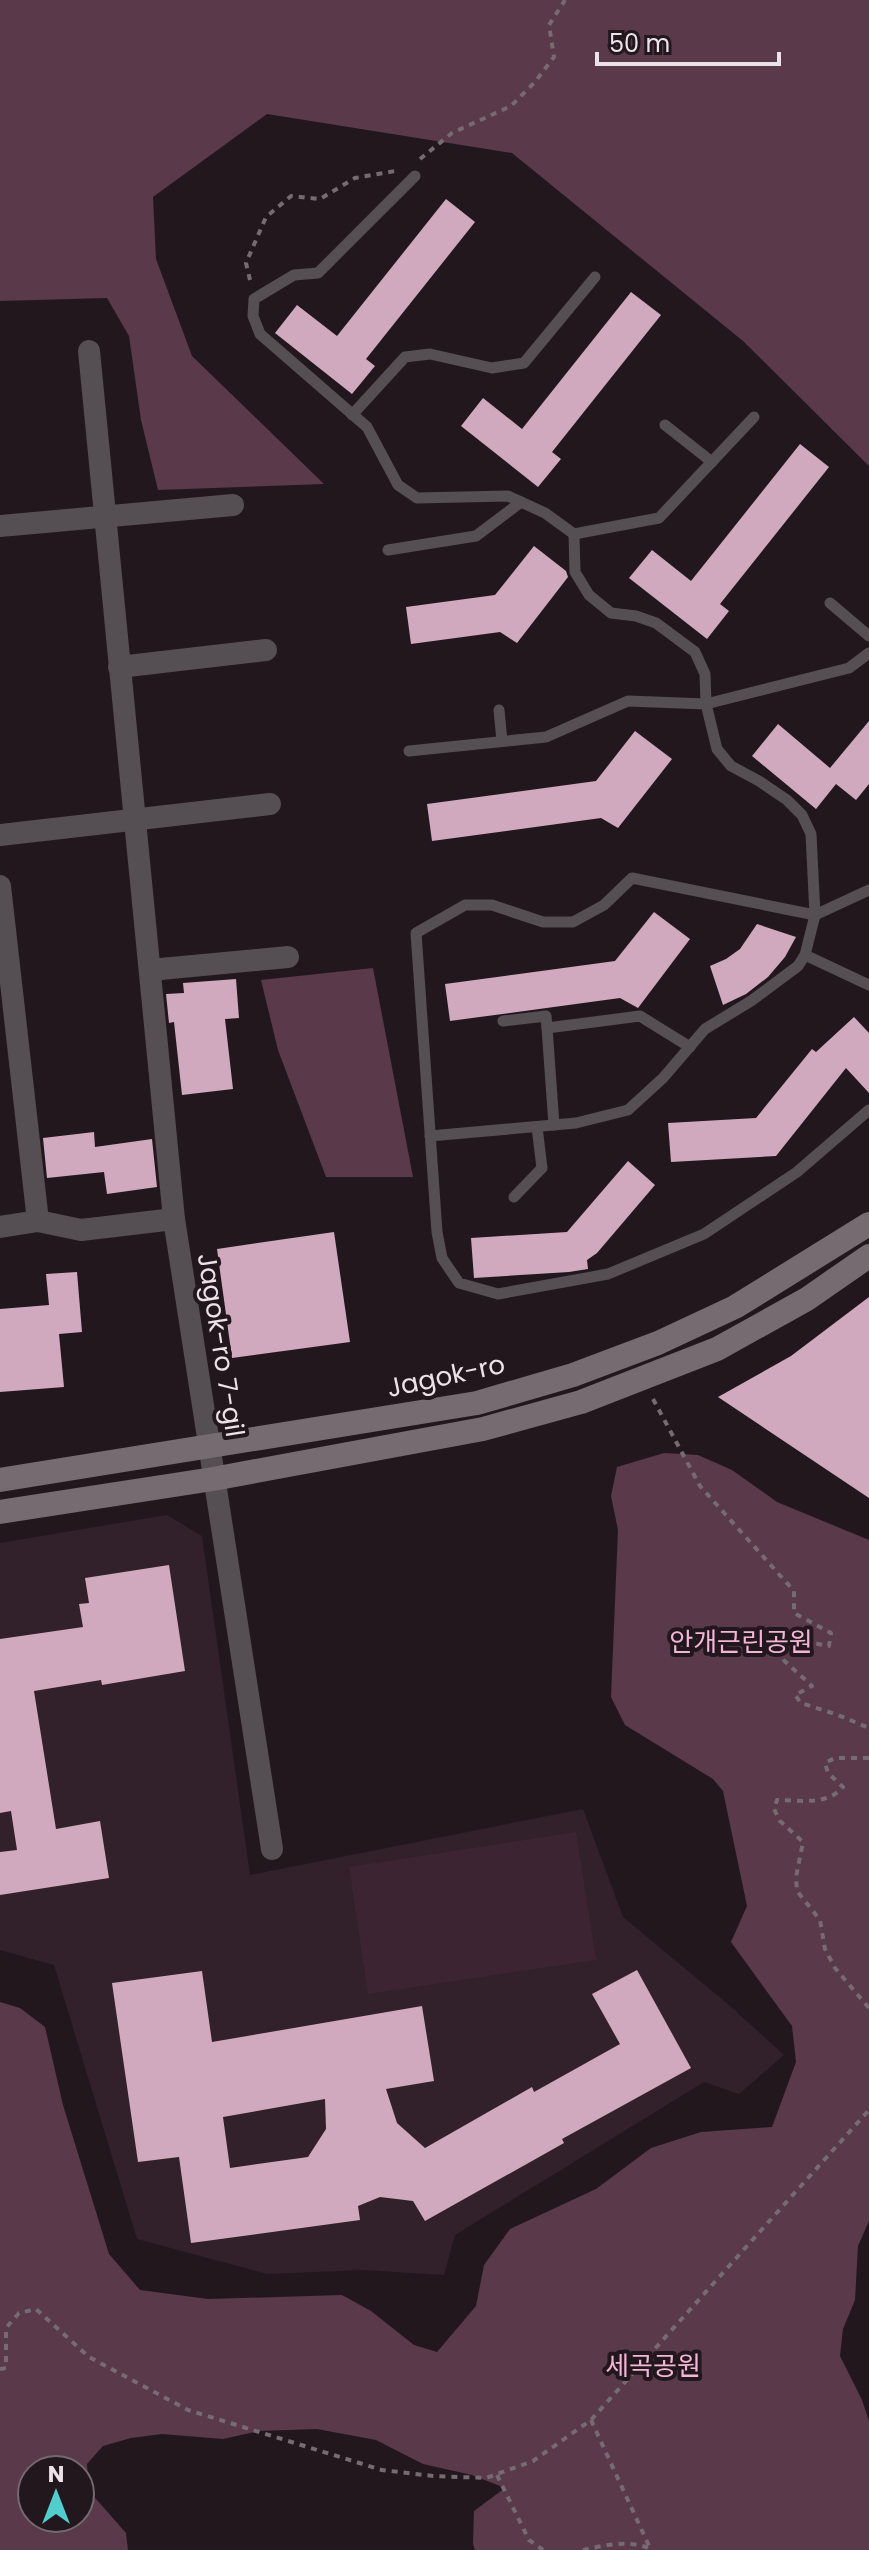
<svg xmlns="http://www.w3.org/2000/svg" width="869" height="2550" viewBox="0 0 869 2550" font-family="Poppins,'Noto Sans KR',sans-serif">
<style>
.built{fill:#32202a}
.green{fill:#3c2432}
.forest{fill:#59394a;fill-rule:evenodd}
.building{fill:#d0a9be;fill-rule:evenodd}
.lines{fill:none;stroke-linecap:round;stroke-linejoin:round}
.path{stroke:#766b71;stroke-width:4;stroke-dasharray:6 6;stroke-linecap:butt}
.lane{stroke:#554e52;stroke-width:11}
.street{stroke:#554e52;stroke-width:22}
.secondary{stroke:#766b71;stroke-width:24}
.labels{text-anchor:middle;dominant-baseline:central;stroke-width:8;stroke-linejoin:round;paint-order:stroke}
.street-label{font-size:26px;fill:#ece3e8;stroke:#23171e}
.park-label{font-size:26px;fill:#f3b5d7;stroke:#23171e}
</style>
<rect width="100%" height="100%" fill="#23171e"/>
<polygon class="built" points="167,1515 202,1536 250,1875 583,1809 623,1917 729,2005 784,2055 739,2094 704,2082 455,2235 444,2275 363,2270 267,2274 137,2239 54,1965 0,1950 0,1543"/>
<polygon class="green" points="576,1832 596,1960 368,1994 349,1867"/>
<g class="forest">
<polygon points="0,0 869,0 869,466 743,341 512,153 267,114 153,197 156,259 192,356 324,484 158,490 141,420 129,336 107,298 0,301"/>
<polygon points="373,968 413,1177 326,1177 278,1050 261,980"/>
<path d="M 664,1453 L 698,1455 L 732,1470 L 777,1502 L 869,1540 L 869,2221 L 858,2246 L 855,2300 L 843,2329 L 840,2356 L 862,2400 L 869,2421 L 869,2550 L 475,2550 L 473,2544 L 474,2511 L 505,2488 L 472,2475 L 423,2464 L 376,2440 L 317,2429 L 259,2431 L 223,2439 L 162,2434 L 131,2438 L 103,2446 L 87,2464 L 89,2491 L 126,2533 L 128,2550 L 0,2550 L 0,2002 L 20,2008 L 45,2027 L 63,2105 L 109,2254 L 140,2290 L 208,2299 L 342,2295 L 371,2311 L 414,2345 L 437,2352 L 476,2306 L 484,2265 L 510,2229 L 596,2189 L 651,2148 L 701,2132 L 772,2127 L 796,2062 L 792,2026 L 731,1942 L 747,1906 L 723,1791 L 713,1779 L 625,1725 L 611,1697 L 618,1530 L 611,1496 L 617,1467 ZM 32,2470 L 80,2470 L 80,2518 L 32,2518 Z"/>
</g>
<g class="building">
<polygon points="446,199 475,222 366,359 375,366 352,394 275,333 297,305 337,336"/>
<polygon points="631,292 661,315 552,452 561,459 538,487 461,426 483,398 522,429"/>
<polygon points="800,444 829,467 720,604 729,611 707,639 629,578 652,550 691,581"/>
<polygon points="534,546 566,571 568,577 517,643 500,632 411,644 406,607 495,595"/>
<polygon points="869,721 869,784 856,800 836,784 816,809 752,756 778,724 830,768"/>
<polygon points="635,731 672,759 618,828 601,818 432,841 427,804 596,781"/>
<polygon points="654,912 690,939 638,1008 620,998 450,1021 445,984 615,961"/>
<polygon points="757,924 796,937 785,957 768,977 746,994 723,1005 710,966 726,959 740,949"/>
<polygon points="236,979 239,1018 225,1019 233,1089 182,1095 174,1022 169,1023 166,994 184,993 183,983"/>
<polygon points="854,1017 869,1033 869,1093 846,1068 776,1156 671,1162 668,1123 756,1118 812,1049 816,1052"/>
<polygon points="94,1132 95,1147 152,1139 157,1187 107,1194 104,1172 47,1178 43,1138"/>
<polygon points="628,1161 655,1185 597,1253 587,1260 588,1269 569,1272 474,1278 471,1238 567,1232"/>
<polygon points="334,1232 350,1342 232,1358 217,1249"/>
<polygon points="77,1272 82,1332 59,1334 64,1387 0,1392 0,1309 49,1305 46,1274"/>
<polygon points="869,1297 869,1498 718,1397 791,1356"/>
<polygon points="169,1565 185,1671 102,1685 101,1680 34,1691 56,1829 100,1821 109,1878 0,1895 0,1852 17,1850 11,1811 0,1813 0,1639 83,1627 79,1604 89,1603 85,1578"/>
<path d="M 637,1970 L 691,2068 L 562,2139 L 564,2143 L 425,2221 L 413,2201 L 380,2197 L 358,2206 L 360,2220 L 191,2243 L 179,2157 L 138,2162 L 112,1983 L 202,1971 L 212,2042 L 422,2006 L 434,2081 L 386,2089 L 397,2123 L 425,2148 L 532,2087 L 534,2092 L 620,2044 L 592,1994 ZM 325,2099 L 326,2129 L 308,2157 L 230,2168 L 223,2117 Z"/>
</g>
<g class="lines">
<g class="path">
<polyline points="420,159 452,133 511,106 535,82 554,57 549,25 565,0"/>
<polyline points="250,280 246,263 266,217 291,196 320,199 355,178 395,171"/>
<polyline points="653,1399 700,1486 794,1591 794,1613 831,1633 829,1646 772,1635 767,1645 812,1686 795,1695 801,1703 838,1715 869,1728"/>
<path d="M 869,1758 L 835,1758 L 825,1763 L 828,1773 L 843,1787 C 827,1806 800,1800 777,1800 L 774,1809 L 780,1821 L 803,1842 L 796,1877 L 797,1891 L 820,1920 L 825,1949 L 835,1968 L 869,2008"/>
<polyline points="0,2369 6,2368 6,2328 19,2313 36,2309 89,2357 188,2410 382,2470 433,2476 486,2478 533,2461 591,2420 869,2110"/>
<polyline points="591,2420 650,2548"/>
<polyline points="497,2475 529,2540 543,2550"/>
<path d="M 583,2550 C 605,2545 631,2539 653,2550"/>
</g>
<g class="lane">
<polyline points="415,176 318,273 294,275 254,299 253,316 260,334 367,427 398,485 417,498 508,496 545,513 574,534 575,572 589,595 611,613 636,616 656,623 695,652 705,674 706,704 717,749 731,766 759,781 787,800 802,815 811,834 815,915 805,955 869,985"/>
<polyline points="352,415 405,357 430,354 492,368 524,363 595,277"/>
<polyline points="665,425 712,462"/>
<polyline points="574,534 659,518 754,417"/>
<polyline points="388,550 476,536 521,502"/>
<polyline points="830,603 869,636"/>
<polyline points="499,710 502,741"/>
<polyline points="409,751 546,737 628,701 706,704 849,668 869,653"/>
<polyline points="869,890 815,915 632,878 604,905 573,922 543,922 492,905 465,905 416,933 437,1232 442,1258 459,1283 498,1294 608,1274 704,1234 797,1172 869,1110"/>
<polyline points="503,1021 546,1016 547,1028 640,1016 690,1047"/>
<polyline points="547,1028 554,1125"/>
<polyline points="430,1136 576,1123 628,1110 663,1078 705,1029 751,1001 798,966 805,955"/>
<polyline points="514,1197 542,1168 537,1127"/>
</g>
<g class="street">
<polyline points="89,351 174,1219 272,1849"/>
<polyline points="0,526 233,505"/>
<polyline points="119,667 266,650"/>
<polyline points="0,835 270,804"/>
<polyline points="0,886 38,1221"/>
<polyline points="150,970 288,957"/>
<polyline points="0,1227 38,1221 81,1230 174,1219"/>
</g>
<g class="secondary">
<polyline points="0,1480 477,1403 573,1375 658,1343 735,1307 869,1224"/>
<polyline points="0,1512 213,1479 483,1429 581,1402 717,1349 807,1299 869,1256"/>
</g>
</g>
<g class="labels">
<g class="street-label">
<text transform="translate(221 1345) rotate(81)">Jagok-ro 7-gil</text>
<text transform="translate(446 1376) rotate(-12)">Jagok-ro</text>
</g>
<g class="park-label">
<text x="741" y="1642">안개근린공원</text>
<text x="653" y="2366">세곡공원</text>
</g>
</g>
<g transform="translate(56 2494)"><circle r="38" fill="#23171e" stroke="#73696f" stroke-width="2"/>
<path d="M0-6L14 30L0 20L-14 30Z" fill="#52cdcd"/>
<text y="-12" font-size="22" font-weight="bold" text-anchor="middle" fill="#ece3e8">N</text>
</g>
<path d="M597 52v12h182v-12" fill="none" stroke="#ece3e8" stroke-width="4"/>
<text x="609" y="52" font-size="24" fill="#ece3e8" stroke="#23171e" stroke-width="6" paint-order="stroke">50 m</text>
</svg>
